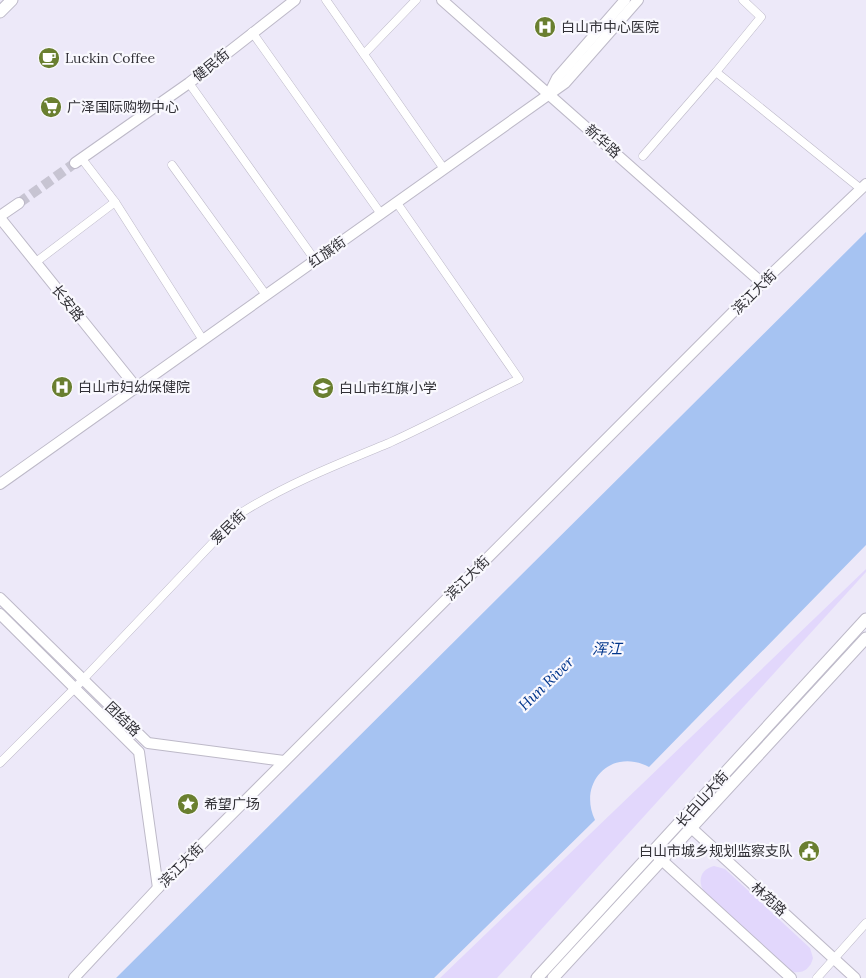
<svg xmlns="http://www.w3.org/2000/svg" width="866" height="978" viewBox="0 0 866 978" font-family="Lora,'Noto Sans SC',serif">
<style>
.green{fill:#e2d7fc}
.water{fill:#a6c3f2}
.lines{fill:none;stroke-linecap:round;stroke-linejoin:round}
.secondary-tunnel{stroke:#c7c4d2;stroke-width:10;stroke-dasharray:10 5;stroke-linecap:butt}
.street-casing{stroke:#bdb9c8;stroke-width:9}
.secondary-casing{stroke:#bdb9c8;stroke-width:12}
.primary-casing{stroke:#bdb9c8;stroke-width:13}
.street{stroke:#fff;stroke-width:8}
.secondary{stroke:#fff;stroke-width:10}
.primary{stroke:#fff;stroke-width:11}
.labels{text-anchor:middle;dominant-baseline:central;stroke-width:4.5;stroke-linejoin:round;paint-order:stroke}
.poi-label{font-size:14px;fill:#313036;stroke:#f9f8fe;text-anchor:start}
.street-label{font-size:14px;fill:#313036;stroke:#f9f8fe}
.water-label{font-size:15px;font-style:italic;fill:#00358b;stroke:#f9f8fe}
</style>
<rect width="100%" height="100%" fill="#ede9f9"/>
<g class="green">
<polygon points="866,569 866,572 497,978 440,978"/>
<path d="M 714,866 L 725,869 L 810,948 L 813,958 C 810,970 801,975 789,971 L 704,892 C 697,880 701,869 714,866 Z"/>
</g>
<path class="water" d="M 866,232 L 866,545 L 649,767 C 612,747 577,782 595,820 L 434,978 L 116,978 Z"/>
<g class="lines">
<polyline class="secondary-tunnel" points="19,203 75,163"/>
<g class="street-casing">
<g id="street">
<polyline points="326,0 444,169"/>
<polyline points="743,0 761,17 716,72 861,189"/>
<polyline points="252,32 381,214"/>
<polyline points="364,54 416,0"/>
<polyline points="189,83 315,260"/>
<polyline points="643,156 716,72"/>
<polyline points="82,159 115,202 203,340"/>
<polyline points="172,165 266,295"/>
<polyline points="36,262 115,202"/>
<path d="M 0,763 L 75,688 L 241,513 C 287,484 338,464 389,443 C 433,423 475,400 519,379 L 397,203"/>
<polyline points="817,978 866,923"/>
</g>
</g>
<g class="secondary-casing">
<g id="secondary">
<polyline points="442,0 762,283"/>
<polyline points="550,92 557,78 625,0"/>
<polyline points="75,163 189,83 295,0"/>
<polyline points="0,216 19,203"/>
<polyline points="0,218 136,387"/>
<polyline points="0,484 565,83 638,0"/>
<polyline points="0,598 148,743 284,761"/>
<polyline points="0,614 139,752 158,888"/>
<polyline points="686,823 855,978"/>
<polyline points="653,852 791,978"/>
<polyline points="74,978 158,888 762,283 866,184"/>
</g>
</g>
<g class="primary-casing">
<g id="primary">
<polyline points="0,12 12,0"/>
<polyline points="537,978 866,619"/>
<polyline points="553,978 866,638"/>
</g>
</g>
<use href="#street" class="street"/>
<use href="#secondary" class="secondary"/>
<use href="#primary" class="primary"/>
</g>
<defs>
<g id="hospital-disc" transform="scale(1.125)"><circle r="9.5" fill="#6a7f30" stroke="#f9f8fe"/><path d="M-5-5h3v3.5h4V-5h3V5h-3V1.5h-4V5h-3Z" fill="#fff"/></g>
<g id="cafe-disc" transform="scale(1.125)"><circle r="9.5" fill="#6a7f30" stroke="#f9f8fe"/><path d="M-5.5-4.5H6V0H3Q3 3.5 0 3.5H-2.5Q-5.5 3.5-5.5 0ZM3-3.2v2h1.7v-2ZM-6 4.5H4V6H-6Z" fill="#fff"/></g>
<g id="supermarket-disc" transform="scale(1.125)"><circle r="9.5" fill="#6a7f30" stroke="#f9f8fe"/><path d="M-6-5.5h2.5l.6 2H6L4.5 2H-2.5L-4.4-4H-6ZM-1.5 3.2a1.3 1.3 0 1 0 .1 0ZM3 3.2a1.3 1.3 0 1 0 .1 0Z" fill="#fff"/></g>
<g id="school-disc" transform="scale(1.125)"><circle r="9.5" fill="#6a7f30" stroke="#f9f8fe"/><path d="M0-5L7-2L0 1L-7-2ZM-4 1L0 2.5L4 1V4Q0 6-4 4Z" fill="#fff"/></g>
<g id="sight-disc" transform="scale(1.125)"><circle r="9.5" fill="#6a7f30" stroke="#f9f8fe"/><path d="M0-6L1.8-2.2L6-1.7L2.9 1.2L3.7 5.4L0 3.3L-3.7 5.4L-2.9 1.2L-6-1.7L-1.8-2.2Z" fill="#fff"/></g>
<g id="civic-disc" transform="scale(1.125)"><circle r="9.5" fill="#6a7f30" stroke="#f9f8fe"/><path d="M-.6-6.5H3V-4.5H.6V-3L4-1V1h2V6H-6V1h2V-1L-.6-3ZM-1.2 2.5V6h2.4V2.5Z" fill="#fff"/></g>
</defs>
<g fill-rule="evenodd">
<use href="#hospital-disc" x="545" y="27"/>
<use href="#cafe-disc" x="49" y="58"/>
<use href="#supermarket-disc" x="51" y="107"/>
<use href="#hospital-disc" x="62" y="387"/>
<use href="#school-disc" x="323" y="388"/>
<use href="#sight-disc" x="188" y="804"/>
<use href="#civic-disc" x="809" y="851"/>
</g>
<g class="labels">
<g class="poi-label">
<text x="561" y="27">白山市中心医院</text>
<text x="65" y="58">Luckin Coffee</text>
<text x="67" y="107">广泽国际购物中心</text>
<text x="78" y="387">白山市妇幼保健院</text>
<text x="339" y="388">白山市红旗小学</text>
<text x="204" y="804">希望广场</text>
<text x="793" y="851" text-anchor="end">白山市城乡规划监察支队</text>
</g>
<g class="street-label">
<text transform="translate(211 65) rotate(-39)">健民街</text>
<text transform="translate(603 141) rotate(42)">新华路</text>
<text transform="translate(327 252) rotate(-35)">红旗街</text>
<text transform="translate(754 292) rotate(-45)">滨江大街</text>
<text transform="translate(68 303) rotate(51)">长安路</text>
<text transform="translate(228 527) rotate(-44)">爱民街</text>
<text transform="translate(467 578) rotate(-45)">滨江大街</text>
<text transform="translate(123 719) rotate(44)">团结路</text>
<text transform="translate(702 799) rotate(-48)">长白山大街</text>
<text transform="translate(181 865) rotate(-45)">滨江大街</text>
<text transform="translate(769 899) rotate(42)">林苑路</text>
</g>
<g class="water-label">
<text x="607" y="648">浑江</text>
<text transform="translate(546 683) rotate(-44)">Hun River</text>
</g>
</g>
</svg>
